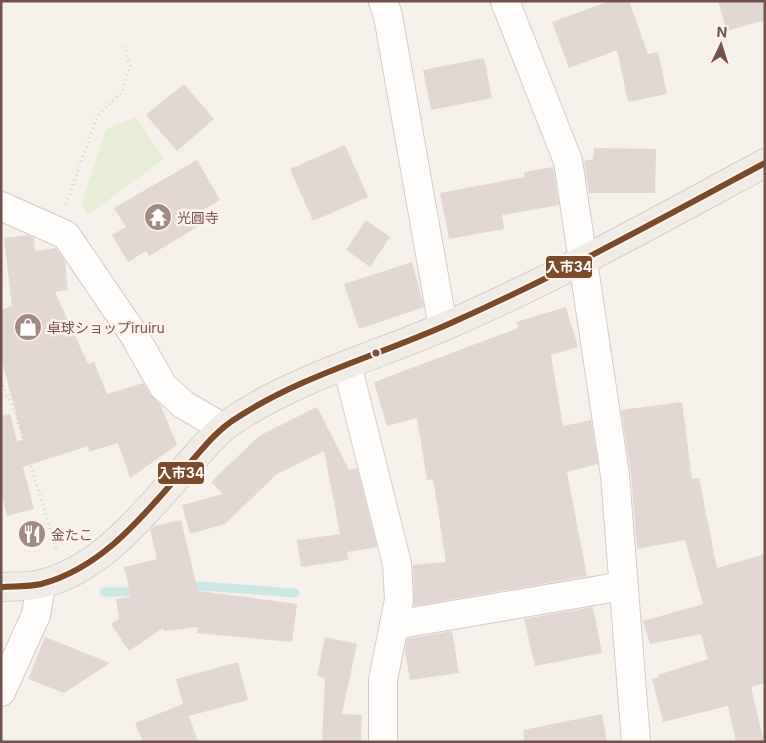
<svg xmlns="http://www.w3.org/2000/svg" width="766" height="743" viewBox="0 0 766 743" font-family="Inter,'Noto Sans JP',sans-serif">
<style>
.green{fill:#e7ecd6}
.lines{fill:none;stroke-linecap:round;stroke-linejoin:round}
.stream{stroke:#cde7e4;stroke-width:9}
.building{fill:#e2d7d3}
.minor-casing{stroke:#d4cbc8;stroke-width:30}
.major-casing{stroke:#d8cdca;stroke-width:30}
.path{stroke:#d9d0ce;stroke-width:3;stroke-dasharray:1 4;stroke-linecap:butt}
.minor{stroke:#fefdfc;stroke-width:28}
.major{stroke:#f1ebe6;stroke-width:28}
.bus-1-casing{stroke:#fef3ec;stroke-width:10}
.bus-1{stroke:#7a4b2a;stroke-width:6}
.bus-dot{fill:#73524c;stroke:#fef3ec;stroke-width:2}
.labels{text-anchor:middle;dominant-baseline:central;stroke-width:5;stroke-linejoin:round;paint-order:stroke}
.poi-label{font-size:14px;fill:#73524c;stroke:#fef3ec;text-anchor:start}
.line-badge{stroke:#fef3ec;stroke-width:2}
.badge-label{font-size:14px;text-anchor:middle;font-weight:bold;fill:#fff}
</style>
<rect width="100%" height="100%" fill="#f6f0eb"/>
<polygon class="green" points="136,117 164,159 88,215 81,205 106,129"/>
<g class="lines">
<g class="stream">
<polyline points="187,588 201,586 295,593"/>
<polyline points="104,592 142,592"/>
</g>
</g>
<g class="building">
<polygon points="610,1 629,1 648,54 658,52 667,94 628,102 617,50 569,68 552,22"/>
<polygon points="718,1 765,1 765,20 727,31"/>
<polygon points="484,58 492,98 431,110 423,70"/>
<polygon points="184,84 214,119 177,151 146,115"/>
<polygon points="345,145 368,197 313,221 290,169"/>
<polygon points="594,148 656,149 655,193 589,193 584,161 593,159"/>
<polygon points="197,160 220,200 191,217 197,227 149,256 146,251 128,262 112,235 126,227 114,208"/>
<polygon points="553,167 559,205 502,215 504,229 449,239 440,193 525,177 524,172"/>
<polygon points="366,220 390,237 370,267 346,250"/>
<polygon points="28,235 34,238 35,251 56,248 65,261 68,290 55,292 88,364 94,362 107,394 143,383 150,394 160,404 177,445 130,478 118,443 89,452 88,446 23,467 34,509 7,516 1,492 1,415 10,414 17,441 23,440 1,358 1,310 12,306 4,238"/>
<polygon points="412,262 424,307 359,329 344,284"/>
<polygon points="566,307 578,347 551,355 563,426 591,420 598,464 567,472 587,576 414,606 413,565 446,562 433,479 427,480 417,418 387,426 374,382 518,328 516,322"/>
<polygon points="682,402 692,479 699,478 717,568 765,554 765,683 751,687 764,742 736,742 728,706 663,722 652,679 659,677 658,675 708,659 701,634 650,644 643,621 703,604 685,540 637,549 631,474 621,410"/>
<polygon points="317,407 349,470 357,468 377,547 347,552 348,560 301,567 297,540 340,534 324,451 277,474 225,524 190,534 182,505 223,494 211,482 259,436"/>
<polygon points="181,520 198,591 297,604 292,642 197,633 198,627 164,631 163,628 129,651 111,624 119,619 116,599 131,597 124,567 157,559 150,530 154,526"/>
<polygon points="593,607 602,653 535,666 524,619"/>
<polygon points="452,631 459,673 410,680 405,650 407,639"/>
<polygon points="45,637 110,663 64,693 28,679"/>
<polygon points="325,637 357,644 342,714 362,715 361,742 322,742 325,678 317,676"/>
<polygon points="238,662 248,700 189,716 198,742 143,742 135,723 183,704 176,679"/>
<polygon points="602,714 607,742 524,742 523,730"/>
</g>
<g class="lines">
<g class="minor-casing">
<g id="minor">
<polyline points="383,1 388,16 443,327"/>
<polyline points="505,1 568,161 615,475 636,742"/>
<polyline points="1,206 66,235 134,335 163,386 184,405 222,427"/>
<polyline points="347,365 397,564 399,600 383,680 383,742"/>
<polyline points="394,625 623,586"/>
<polyline points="1,692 36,615 41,584"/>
</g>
</g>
<g class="major-casing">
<path id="major" d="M 1,587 C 14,586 29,587 41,584 C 104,569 147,509 188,465 C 202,450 215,432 232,421 C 296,378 373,357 443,327 C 554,279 659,220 765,163"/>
</g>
<g class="path">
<polyline points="66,204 98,115 122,92 130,66 125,46"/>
<polyline points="1,381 15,413 56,548"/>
</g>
<use href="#minor" class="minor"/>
<use href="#major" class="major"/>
<g class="bus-1-casing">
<path id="bus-1" d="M 1,587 C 14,586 28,587 41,584 C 105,567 146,512 188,465 C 202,450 214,433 232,421 C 299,376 378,356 451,323 C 559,275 661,219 765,163"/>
</g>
<use href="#bus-1" class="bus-1"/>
</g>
<defs>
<g id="temple-disc" transform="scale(1.4375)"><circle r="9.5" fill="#a18984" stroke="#fef3ec"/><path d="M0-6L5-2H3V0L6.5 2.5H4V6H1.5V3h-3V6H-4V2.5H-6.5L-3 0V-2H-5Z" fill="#fff"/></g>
<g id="shop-disc" transform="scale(1.4375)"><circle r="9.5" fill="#a18984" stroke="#fef3ec"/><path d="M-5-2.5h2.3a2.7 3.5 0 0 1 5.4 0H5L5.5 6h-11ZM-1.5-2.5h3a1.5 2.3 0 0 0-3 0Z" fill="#fff"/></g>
<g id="restaurant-disc" transform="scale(1.4375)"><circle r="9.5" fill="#a18984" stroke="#fef3ec"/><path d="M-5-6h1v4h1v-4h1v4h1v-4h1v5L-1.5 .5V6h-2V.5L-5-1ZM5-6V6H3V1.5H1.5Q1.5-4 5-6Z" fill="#fff"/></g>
</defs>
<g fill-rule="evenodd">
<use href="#temple-disc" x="158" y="217"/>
<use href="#shop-disc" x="28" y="327"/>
<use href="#restaurant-disc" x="32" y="534"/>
</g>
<circle class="bus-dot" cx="376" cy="353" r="4.5"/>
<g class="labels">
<g class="poi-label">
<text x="177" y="217">光圓寺</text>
<text x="47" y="327">卓球ショップiruiru</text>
<text x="51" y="534">金たこ</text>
</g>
</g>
<g class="line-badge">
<rect x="545" y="255" width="48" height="24" rx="5" fill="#7a4b2a"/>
<rect x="157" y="461" width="48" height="24" rx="5" fill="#7a4b2a"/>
</g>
<g class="badge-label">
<text x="569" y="272">入市34</text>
<text x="181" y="478">入市34</text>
</g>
<rect width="766" height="743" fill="none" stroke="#73524c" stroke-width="5"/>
<g transform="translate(721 45) rotate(4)" stroke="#fef3ec" stroke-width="4" paint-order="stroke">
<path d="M0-4L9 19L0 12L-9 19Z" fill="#73524c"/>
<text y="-8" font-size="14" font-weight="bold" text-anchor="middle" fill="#73524c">N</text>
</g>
</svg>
